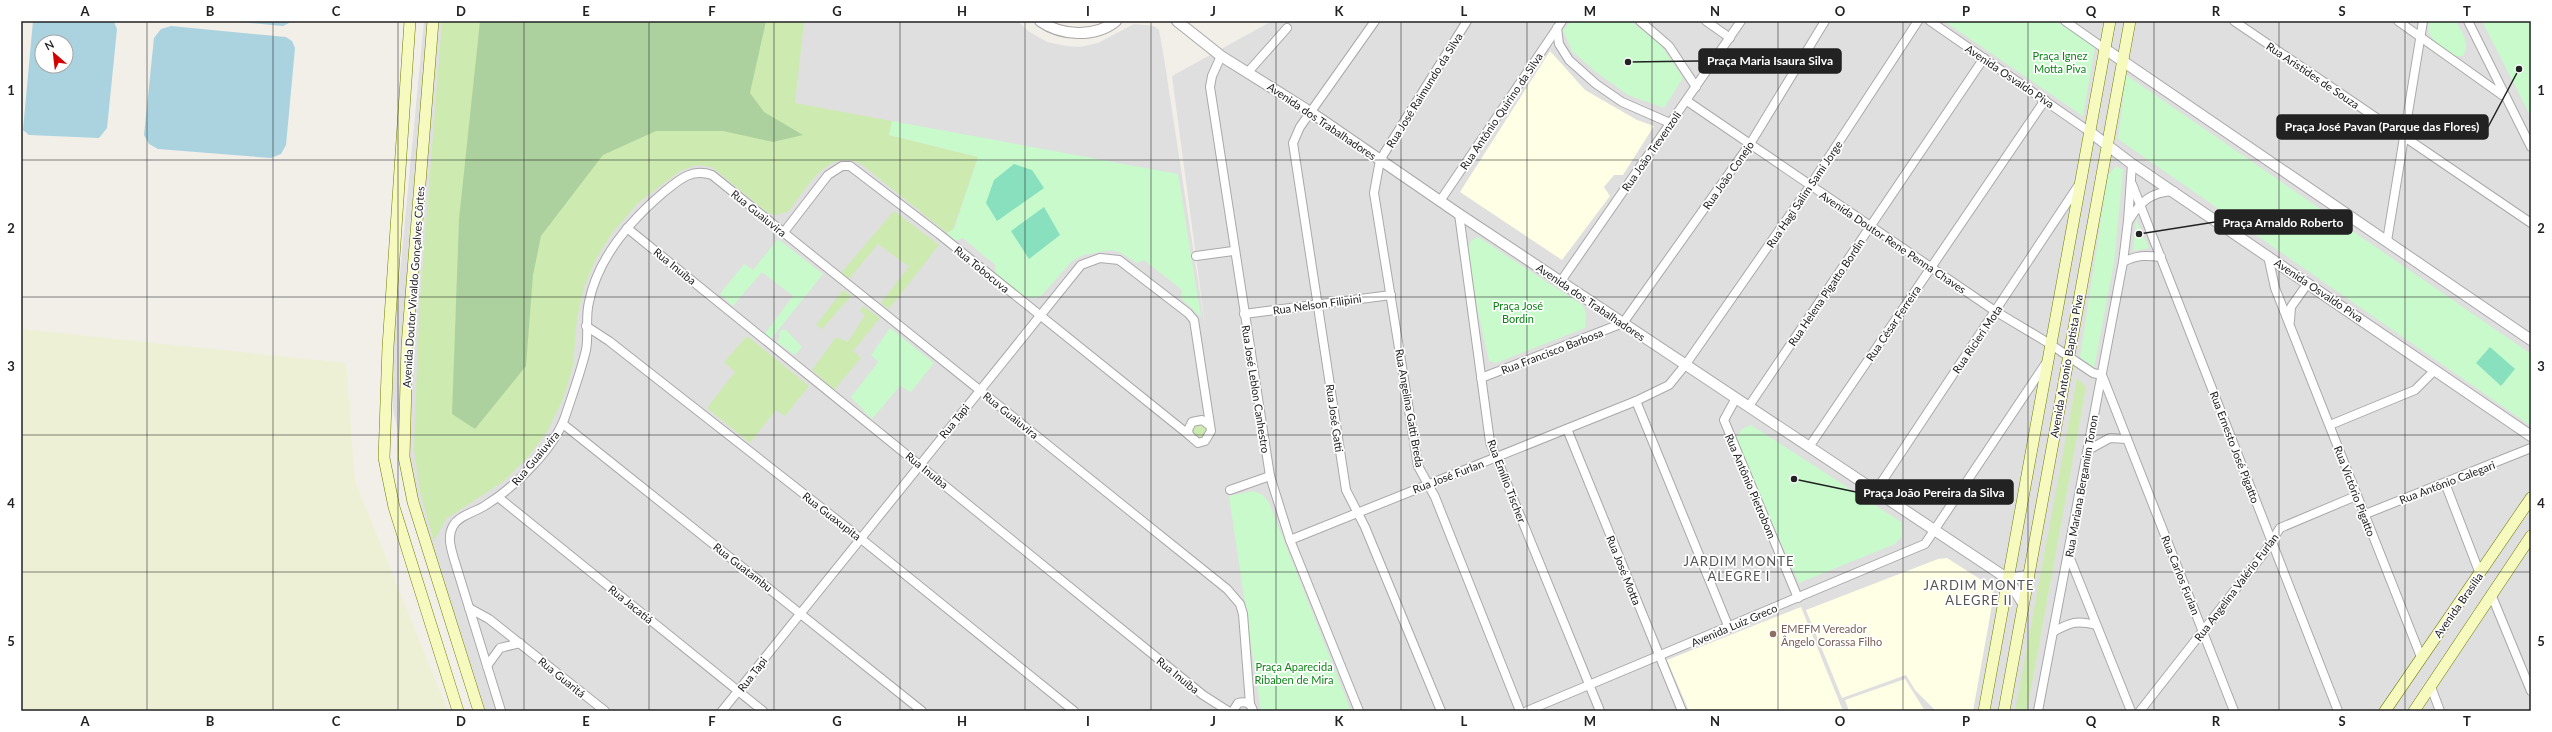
<svg xmlns="http://www.w3.org/2000/svg" width="2552" height="732" viewBox="0 0 2552 732" font-family="Lato,sans-serif">
<style>
.residential{fill:#e0dfdf}
.education{fill:#ffffe5}
.farmland{fill:#eef0d5}
.grass{fill:#cdebb0}
.forest{fill:#add19e}
.park{fill:#c8facc}
.pitch{fill:#88e0be}
.water{fill:#aad3df;fill-rule:evenodd}
.lines{fill:none;stroke-linecap:round;stroke-linejoin:round}
.minor-casing{stroke:#a9a9a9;stroke-width:10}
.tertiary-casing{stroke:#a9a9a9;stroke-width:12}
.secondary-casing{stroke:#707d05;stroke-width:12}
.minor{stroke:#fff;stroke-width:8}
.tertiary{stroke:#fff;stroke-width:10}
.secondary{stroke:#f7fabf;stroke-width:11}
.grid{fill:none;stroke:#222;stroke-width:1;stroke-opacity:0.55}
.education-dot{fill:#8d6e63;stroke:#fff;stroke-width:1.5}
.labels{text-anchor:middle;dominant-baseline:central;stroke-width:3.5;stroke-linejoin:round;paint-order:stroke}
.park-label{font-size:11px;fill:#0c8416;stroke:#fff}
.street-label{font-size:11px;fill:#222;stroke:#fff}
.education-label{font-size:11px;fill:#785e54;stroke:#fff;text-anchor:start}
.quarter-label{font-size:13px;letter-spacing:1px;fill:#555;stroke:#fff}
.leader{fill:none;stroke:#222;stroke-width:1.5}
.callout-dot{fill:#222;stroke:#fff;stroke-width:1.5}
.callout{fill:#222;stroke:#222;stroke-width:1.5}
.callout-label{font-size:12px;text-anchor:middle;font-weight:bold;fill:#fff}
.neatline{fill:none;stroke:#222;stroke-width:1.5}
.grid-label{font-size:13px;text-anchor:middle;font-weight:bold;fill:#222}
</style>
<rect width="100%" height="100%" fill="#f2efe9"/>
<polygon class="residential" points="424,21 1018,21 1028,31 1047,42 1066,46 1080,47 1098,43 1134,24 1154,26 1159,30 1164,58 1206,333 1172,76 1272,21 2531,21 2531,711 478,711 404,454 393,410 390,378"/>
<g class="education">
<polygon points="1550,51 1585,90 1637,120 1654,126 1623,175 1614,175 1604,187 1610,196 1562,260 1460,192"/>
<polygon points="1947,558 1986,583 1994,594 1973,711 1936,711 1915,690 1906,675 1842,698 1806,610 1938,559"/>
<polygon points="1801,607 1843,711 1689,711 1667,660"/>
<polygon points="1905,679 1925,711 1849,711 1845,700"/>
</g>
<polygon class="farmland" points="21,329 346,363 355,481 448,711 21,711"/>
<g class="grass">
<path d="M 442,21 L 804,21 L 795,103 L 892,121 L 889,135 L 978,157 L 953,229 L 947,233 L 861,164 C 828,147 806,189 789,211 L 777,215 L 768,213 L 712,167 L 697,165 L 680,171 L 639,202 L 612,233 L 596,259 L 584,287 L 577,318 L 573,366 L 563,399 L 548,430 L 528,457 L 504,481 L 446,519 L 434,541 L 420,491 L 414,449 L 419,313 Z"/>
<polygon points="894,211 939,245 889,309 881,303 913,261 908,266 878,244 849,279 841,273"/>
<polygon points="843,290 851,296 822,329 816,325"/>
<polygon points="863,306 880,318 853,351 861,358 834,390 812,370 836,337 848,342 865,315 860,311"/>
<polygon points="747,336 809,386 785,416 776,410 750,443 707,408 735,372 724,362"/>
<polygon points="2077,378 2086,387 2027,711 2015,711"/>
<polygon points="1205,422 1209,431 1204,440 1191,437 1190,427 1193,423"/>
</g>
<polygon class="forest" points="480,21 766,21 750,93 764,112 803,135 773,142 723,131 656,131 603,155 541,236 533,275 526,366 475,429 452,414 459,219"/>
<g class="park">
<polygon points="1571,21 1630,21 1660,44 1683,78 1664,108 1628,95 1596,72 1572,51 1563,30"/>
<polygon points="1944,21 2056,21 2095,47 2083,116"/>
<path d="M 2429,21 L 2456,21 C 2462,33 2471,44 2463,56 L 2456,56 C 2442,47 2425,40 2429,21 Z"/>
<polygon points="2482,21 2531,21 2531,117"/>
<polygon points="2126,75 2531,354 2531,426 2118,139"/>
<path d="M 892,121 L 1178,174 L 1201,317 L 1181,298 L 1182,290 L 1144,260 L 1137,263 L 1119,252 L 1111,250 L 1083,255 L 1072,261 L 1041,296 C 1025,304 1007,283 996,274 L 995,265 L 963,238 L 955,241 L 947,233 L 954,229 L 978,157 L 889,135 Z"/>
<polygon points="2116,166 2123,170 2114,263 2094,368 2080,357 2108,175"/>
<polygon points="2136,219 2149,248 2133,251"/>
<polygon points="1478,237 1582,305 1586,313 1585,328 1496,363 1489,361 1478,312 1468,248 1471,241"/>
<polygon points="778,239 823,274 771,339 764,335 793,296 762,272 733,306 720,294 744,264 753,270"/>
<polygon points="890,328 934,363 911,392 900,386 872,419 851,397 878,362 871,355"/>
<polygon points="781,330 786,330 802,347 795,355 777,342 780,338 779,334"/>
<polygon points="1751,425 1901,522 1902,536 1895,544 1799,583 1739,450 1736,439 1742,429"/>
<polygon points="1253,491 1263,495 1269,503 1351,711 1261,711 1229,496"/>
</g>
<g class="pitch">
<polygon points="1014,164 1032,170 1044,188 997,221 986,203 994,180"/>
<polygon points="1044,207 1060,235 1029,259 1011,231"/>
<polygon points="2490,347 2515,369 2501,386 2476,363"/>
</g>
<g class="water">
<path d="M 33,21 L 114,22 L 117,29 L 107,128 L 99,138 L 29,135 L 23,130 ZM 42,42 L 66,42 L 66,66 L 42,66 Z"/>
<polygon points="228,21 293,21 283,26"/>
<polygon points="171,26 286,37 292,41 295,48 286,145 281,154 271,158 158,149 149,144 144,135 154,38 161,29"/>
</g>
<g class="lines">
<g class="minor-casing">
<g id="minor">
<polyline points="1375,21 1300,127 1293,143 1346,490 1365,527 1441,711"/>
<polyline points="1467,21 1380,160 1374,193 1418,466 1435,497 1520,711"/>
<polyline points="1640,21 1669,46 1696,87"/>
<polyline points="1706,21 1730,38"/>
<polyline points="1930,21 2090,132"/>
<polyline points="2065,21 2105,49"/>
<polyline points="2234,21 2531,223"/>
<polyline points="2398,21 2502,95"/>
<polyline points="2468,21 2531,147"/>
<polyline points="1557,28 1559,44 1569,60 1596,84 1622,102 1670,123"/>
<polyline points="1221,56 1212,76 1210,87 1270,476 1290,540 1359,711"/>
<polyline points="1248,72 1287,28"/>
<polyline points="1687,101 1995,311 2050,344 2093,373 2102,375 2234,711"/>
<polyline points="2132,184 2338,711"/>
<polyline points="1440,201 1562,21"/>
<polyline points="1459,214 1490,442 1600,711"/>
<path d="M 2129,220 C 2141,201 2151,192 2174,191"/>
<polyline points="627,228 1203,695 1228,711"/>
<polyline points="784,232 828,175 842,166 850,166 939,234 1189,435"/>
<polyline points="2387,241 2423,21"/>
<polyline points="1196,256 1233,251"/>
<polyline points="2268,256 2275,288 2421,657"/>
<path d="M 2123,262 C 2137,255 2145,255 2161,257"/>
<polyline points="1561,281 1741,21"/>
<polyline points="1244,314 1391,295"/>
<polyline points="2290,321 2291,307 2308,283"/>
<polyline points="586,326 609,341 860,538 1074,711"/>
<polyline points="1481,378 1623,323 1750,144 1825,21"/>
<polyline points="1736,398 1724,420 1798,598"/>
<polyline points="1636,401 1729,628"/>
<polyline points="1749,406 1984,58"/>
<polyline points="563,424 922,711"/>
<polyline points="2330,425 2415,390 2435,370"/>
<polyline points="1567,429 1682,711"/>
<polyline points="1809,447 2045,100"/>
<polyline points="2088,450 2110,438 2127,439"/>
<polyline points="2445,483 2480,574"/>
<polyline points="1230,490 1270,476"/>
<polyline points="1875,492 2078,186"/>
<polyline points="498,497 763,711"/>
<polyline points="2363,515 2531,448"/>
<polyline points="1290,540 1636,401 1669,385 1686,364 1810,186 1918,21"/>
<polyline points="2069,556 2131,711"/>
<polyline points="2491,594 2531,691"/>
<polyline points="469,608 489,619 605,711"/>
<path d="M 2053,632 C 2071,622 2077,620 2096,625"/>
<polyline points="487,666 500,648 520,643"/>
<polyline points="2431,687 2440,711"/>
<path d="M 501,711 L 454,559 C 451,548 447,537 453,526 C 459,515 476,512 486,505 C 515,487 556,447 566,414 C 573,393 581,371 586,350 C 589,335 585,318 589,302 C 598,257 631,220 664,192 C 680,179 692,168 712,175 L 1227,589 L 1240,604 L 1243,614 L 1250,704"/>
<polyline points="722,711 1081,265 1100,258 1119,260 1188,313 1194,320 1211,431 1205,441 1198,443 1189,435 1188,430 1192,422 1202,420 1209,425"/>
<path d="M 1233,711 L 1238,703 C 1246,701 1251,703 1253,711"/>
<polyline points="1527,711 1925,544 2046,363"/>
<polyline points="2038,711 2123,262 2128,221 2132,164"/>
<polyline points="2140,711 2264,553 2280,528 2356,496"/>
</g>
</g>
<g class="tertiary-casing">
<g id="tertiary">
<path d="M 1040,21 C 1061,36 1095,38 1116,21"/>
<polyline points="1177,21 1221,56 1312,113 1459,214 2008,579 2022,602"/>
<polyline points="2105,49 2531,340"/>
<polyline points="2090,132 2132,164 2531,436"/>
<polyline points="2008,579 2027,576"/>
</g>
</g>
<g class="secondary-casing">
<g id="secondary">
<polyline points="410,21 388,347 384,458 394,507 458,711"/>
<polyline points="433,21 407,346 404,457 413,502 479,711"/>
<polyline points="1984,711 2110,21"/>
<polyline points="2004,711 2130,21"/>
<polyline points="2385,711 2531,498"/>
<polyline points="2414,711 2531,536"/>
</g>
</g>
<use href="#minor" class="minor"/>
<use href="#tertiary" class="tertiary"/>
<use href="#secondary" class="secondary"/>
</g>
<path class="grid" d="M 147,21 L 147,711M 273,21 L 273,711M 398,21 L 398,711M 524,21 L 524,711M 649,21 L 649,711M 774,21 L 774,711M 900,21 L 900,711M 1025,21 L 1025,711M 1151,21 L 1151,711M 1276,21 L 1276,711M 1401,21 L 1401,711M 1527,21 L 1527,711M 1652,21 L 1652,711M 1778,21 L 1778,711M 1903,21 L 1903,711M 2028,21 L 2028,711M 2154,21 L 2154,711M 2279,21 L 2279,711M 2405,21 L 2405,711M 21,160 L 2531,160M 21,297 L 2531,297M 21,435 L 2531,435M 21,572 L 2531,572"/>
<circle class="education-dot" cx="1773" cy="634" r="4"/>
<g class="labels">
<g class="park-label">
<text x="2060" y="55">Praça Ignez<tspan x="2060" dy="13">Motta Piva</tspan></text>
<text x="1518" y="305">Praça José<tspan x="1518" dy="13">Bordin</tspan></text>
<text x="1294" y="666">Praça Aparecida<tspan x="1294" dy="13">Ribaben de Mira</tspan></text>
</g>
<g class="street-label">
<text transform="translate(2313 75) rotate(34)">Rua Aristides de Souza</text>
<text transform="translate(2010 76) rotate(34)">Avenida Osvaldo Piva</text>
<text transform="translate(1424 90) rotate(-58)">Rua José Raimundo da Silva</text>
<text transform="translate(1501 111) rotate(-56)">Rua Antônio Quirino da Silva</text>
<text transform="translate(1322 121) rotate(34)">Avenida dos Trabalhadores</text>
<text transform="translate(1651 151) rotate(-55)">Rua João Trevenzoli</text>
<text transform="translate(1728 175) rotate(-55)">Rua João Conejo</text>
<text transform="translate(1804 194) rotate(-56)">Rua Hagi Salim Sami Jorge</text>
<text transform="translate(759 213) rotate(39)">Rua Guaiuvira</text>
<text transform="translate(1893 242) rotate(34)">Avenida Doutor Rene Penna Chaves</text>
<text transform="translate(675 266) rotate(39)">Rua Inuíba</text>
<text transform="translate(982 269) rotate(39)">Rua Tobocuva</text>
<text transform="translate(413 287) rotate(-86)">Avenida Doutor Vivaldo Gonçalves Côrtes</text>
<text transform="translate(2319 290) rotate(34)">Avenida Osvaldo Piva</text>
<text transform="translate(1826 292) rotate(-56)">Rua Helena Pigatto Bordin</text>
<text transform="translate(1591 302) rotate(34)">Avenida dos Trabalhadores</text>
<text transform="translate(1317 304) rotate(-8)">Rua Nelson Filipini</text>
<text transform="translate(1893 323) rotate(-56)">Rua César Ferreira</text>
<text transform="translate(1977 339) rotate(-56)">Rua Ricieri Mota</text>
<text transform="translate(1552 351) rotate(-21)">Rua Francisco Barbosa</text>
<text transform="translate(2066 366) rotate(-80)">Avenida Antonio Baptista Piva</text>
<text transform="translate(1256 389) rotate(81)">Rua José Leblon Canhestro</text>
<text transform="translate(1410 408) rotate(80)">Rua Angelina Gatti Breda</text>
<text transform="translate(1011 415) rotate(39)">Rua Guaiuvira</text>
<text transform="translate(1335 418) rotate(82)">Rua José Gatti</text>
<text transform="translate(954 421) rotate(-51)">Rua Tapi</text>
<text transform="translate(2235 447) rotate(69)">Rua Ernesto José Pigatto</text>
<text transform="translate(535 458) rotate(-50)">Rua Guaiuvira</text>
<text transform="translate(927 470) rotate(39)">Rua Inuíba</text>
<text transform="translate(1448 476) rotate(-21)">Rua José Furlan</text>
<text transform="translate(1507 481) rotate(69)">Rua Emílio Tischer</text>
<text transform="translate(2447 482) rotate(-21)">Rua Antônio Calegari</text>
<text transform="translate(1751 486) rotate(67)">Rua Antônio Pietrobom</text>
<text transform="translate(2081 486) rotate(-80)">Rua Mariana Bergamim Tonon</text>
<text transform="translate(2355 491) rotate(69)">Rua Victório Pigatto</text>
<text transform="translate(832 516) rotate(38)">Rua Guaxupita</text>
<text transform="translate(743 567) rotate(38)">Rua Guatambu</text>
<text transform="translate(1624 570) rotate(68)">Rua José Motta</text>
<text transform="translate(2181 575) rotate(68)">Rua Carlos Furlan</text>
<text transform="translate(2236 587) rotate(-53)">Rua Angelina Valério Furlan</text>
<text transform="translate(631 604) rotate(39)">Rua Jacatiá</text>
<text transform="translate(2458 605) rotate(-55)">Avenida Brasília</text>
<text transform="translate(1734 625) rotate(-23)">Avenida Luiz Greco</text>
<text transform="translate(752 674) rotate(-52)">Rua Tapi</text>
<text transform="translate(1178 675) rotate(39)">Rua Inuíba</text>
<text transform="translate(562 677) rotate(39)">Rua Guaritá</text>
</g>
<g class="education-label">
<text x="1781" y="628">EMEFM Vereador<tspan x="1781" dy="13">Ângelo Corassa Filho</tspan></text>
</g>
<g class="quarter-label">
<text x="1739" y="561">JARDIM MONTE<tspan x="1739" dy="15">ALEGRE I</tspan></text>
<text x="1979" y="585">JARDIM MONTE<tspan x="1979" dy="15">ALEGRE II</tspan></text>
</g>
</g>
<path class="leader" d="M1628 62L1699 61M2519 69L2488 127M2139 234L2215 222M1794 479L1856 492"/>
<g class="callout-dot">
<circle cx="1628" cy="62" r="4"/>
<circle cx="2519" cy="69" r="4"/>
<circle cx="2139" cy="234" r="4"/>
<circle cx="1794" cy="479" r="4"/>
</g>
<g class="callout">
<rect x="1699" y="49" width="142" height="24" rx="4"/>
<rect x="2277" y="115" width="211" height="24" rx="4"/>
<rect x="2215" y="210" width="137" height="24" rx="4"/>
<rect x="1856" y="480" width="157" height="24" rx="4"/>
</g>
<g class="callout-label">
<text x="1770" y="65">Praça Maria Isaura Silva</text>
<text x="2382" y="131">Praça José Pavan (Parque das Flores)</text>
<text x="2283" y="227">Praça Arnaldo Roberto</text>
<text x="1934" y="497">Praça João Pereira da Silva</text>
</g>
<rect width="2552" height="732" fill="none" stroke="#ffffff" stroke-width="44"/>
<g transform="translate(54 54) rotate(332)"><circle r="19" fill="#ffffff" stroke="#a7a7a7"/>
<path d="M0-3L7 15L0 10L-7 15Z" fill="#d40000"/>
<text y="-6" font-size="11" font-weight="bold" text-anchor="middle" fill="#222222">N</text>
</g>
<rect x="22" y="22" width="2508" height="688" class="neatline"/>
<g class="grid-label">
<text x="85" y="16">A</text>
<text x="210" y="16">B</text>
<text x="336" y="16">C</text>
<text x="461" y="16">D</text>
<text x="586" y="16">E</text>
<text x="712" y="16">F</text>
<text x="837" y="16">G</text>
<text x="962" y="16">H</text>
<text x="1088" y="16">I</text>
<text x="1213" y="16">J</text>
<text x="1339" y="16">K</text>
<text x="1464" y="16">L</text>
<text x="1590" y="16">M</text>
<text x="1715" y="16">N</text>
<text x="1840" y="16">O</text>
<text x="1966" y="16">P</text>
<text x="2091" y="16">Q</text>
<text x="2216" y="16">R</text>
<text x="2342" y="16">S</text>
<text x="2467" y="16">T</text>
<text x="11" y="95">1</text>
<text x="2541" y="95">1</text>
<text x="11" y="233">2</text>
<text x="2541" y="233">2</text>
<text x="11" y="371">3</text>
<text x="2541" y="371">3</text>
<text x="11" y="508">4</text>
<text x="2541" y="508">4</text>
<text x="11" y="646">5</text>
<text x="2541" y="646">5</text>
<text x="85" y="726">A</text>
<text x="210" y="726">B</text>
<text x="336" y="726">C</text>
<text x="461" y="726">D</text>
<text x="586" y="726">E</text>
<text x="712" y="726">F</text>
<text x="837" y="726">G</text>
<text x="962" y="726">H</text>
<text x="1088" y="726">I</text>
<text x="1213" y="726">J</text>
<text x="1339" y="726">K</text>
<text x="1464" y="726">L</text>
<text x="1590" y="726">M</text>
<text x="1715" y="726">N</text>
<text x="1840" y="726">O</text>
<text x="1966" y="726">P</text>
<text x="2091" y="726">Q</text>
<text x="2216" y="726">R</text>
<text x="2342" y="726">S</text>
<text x="2467" y="726">T</text>
</g>
</svg>
